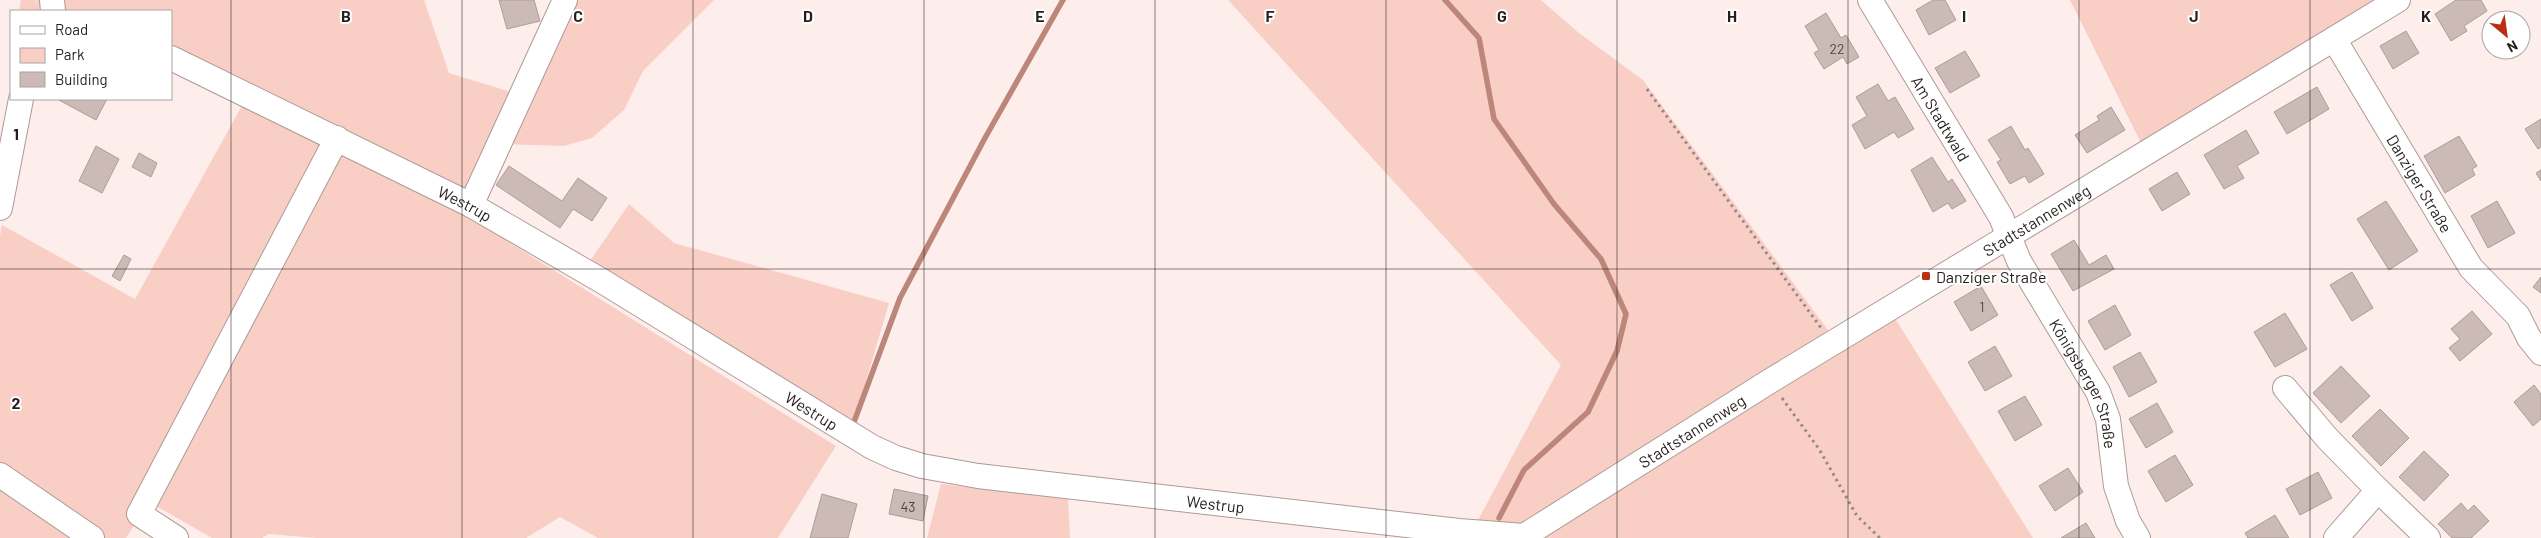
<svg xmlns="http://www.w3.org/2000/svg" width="2541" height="538" viewBox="0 0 2541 538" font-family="Barlow,sans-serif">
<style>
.green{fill:#f9cfc5}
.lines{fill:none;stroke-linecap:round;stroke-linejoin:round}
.stream{stroke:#bc867a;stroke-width:5.5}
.building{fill:#cbbab6;stroke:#ad9c99}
.minor-casing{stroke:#ac9b97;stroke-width:26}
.path{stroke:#948987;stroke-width:3;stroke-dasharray:2.5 4;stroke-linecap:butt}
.minor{stroke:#fff;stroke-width:24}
.grid{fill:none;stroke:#251e1d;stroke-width:1;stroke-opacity:0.55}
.poi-dot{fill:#ba2f13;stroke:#fff;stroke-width:2}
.labels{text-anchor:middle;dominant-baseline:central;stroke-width:4;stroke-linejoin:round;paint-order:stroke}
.number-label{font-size:14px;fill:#4e4543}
.street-label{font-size:16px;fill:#251e1d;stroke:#fff}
.poi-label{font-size:16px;fill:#251e1d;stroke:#fff;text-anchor:start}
.grid-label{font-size:16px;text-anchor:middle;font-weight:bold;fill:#251e1d;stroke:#fff;stroke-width:4;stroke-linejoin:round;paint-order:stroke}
</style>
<rect width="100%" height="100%" fill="#fdeeeb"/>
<g class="green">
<polygon points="21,0 36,0 35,5 37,0 424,0 449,73 524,96 570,0 714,0 643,71 624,110 592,138 564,146 502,144 476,198 394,154 385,165 836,446 778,538 598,538 560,517 526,538 316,538 269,534 262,538 212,538 149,502 126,538 0,538 0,236 2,225 135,299 244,102 171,65 171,11 19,11"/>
<polygon points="1228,0 1541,0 1579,33 1643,80 1831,334 1523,524 1476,524 1561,365"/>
<polygon points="2070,0 2383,0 2142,145"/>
<polygon points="629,204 674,243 889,303 854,422 588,264"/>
<polygon points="1891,312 2033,538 1541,538"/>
<polygon points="941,484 1068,499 1070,538 927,538"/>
</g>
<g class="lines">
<g class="stream">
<polyline points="1445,0 1479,38 1494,119 1554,204 1601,259 1626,314 1617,351 1588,412 1524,470 1499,518"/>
<polyline points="854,422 900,298 985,138 1063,0"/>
</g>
</g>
<g class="building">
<polygon points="499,0 534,0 540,21 507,29"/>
<polygon points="1933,0 1945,0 1956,20 1929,35 1916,10"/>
<polygon points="2456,0 2481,0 2487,11 2464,26 2467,31 2451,41 2435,14"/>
<polygon points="1826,13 1841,38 1846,35 1859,57 1847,64 1843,57 1824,69 1814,53 1819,50 1805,26"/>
<polygon points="2406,31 2419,53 2393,69 2380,46"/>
<polygon points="1965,51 1980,76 1950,93 1935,68"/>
<polygon points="1878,84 1888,101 1895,97 1914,129 1898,138 1894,132 1865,149 1852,125 1867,116 1856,97"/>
<polygon points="2317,87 2329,109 2287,134 2274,112"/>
<polygon points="57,99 107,99 96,120"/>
<polygon points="2111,107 2125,130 2087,153 2075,135 2099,120 2097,116"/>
<polygon points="2541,119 2541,147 2538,149 2525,129"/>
<polygon points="2011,126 2025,150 2028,148 2044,174 2029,183 2025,176 2010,184 1997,162 2001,160 1988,140"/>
<polygon points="2246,130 2259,153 2237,166 2244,178 2224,189 2204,155"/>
<polygon points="2459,136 2477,166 2472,169 2475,175 2445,193 2424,156"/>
<polygon points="96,146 119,159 102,193 79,181"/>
<polygon points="139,153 157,163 151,177 132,167"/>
<polygon points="1932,157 1948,182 1952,179 1966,201 1952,209 1948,203 1933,212 1911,170"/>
<polygon points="509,166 562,201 578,178 607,198 592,221 573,209 560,228 496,185"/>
<polygon points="2541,170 2541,181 2536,173"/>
<polygon points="2177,172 2190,194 2162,211 2149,189"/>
<polygon points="2386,201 2418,251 2389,270 2357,219"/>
<polygon points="2497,201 2515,233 2488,248 2471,216"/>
<polygon points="2074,240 2089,265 2106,255 2114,269 2073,291 2051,254"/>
<polygon points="124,255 131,259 120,281 112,276"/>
<polygon points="2352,272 2373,308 2352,321 2330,285"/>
<polygon points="2541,277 2541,293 2533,287"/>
<polygon points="1981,286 1998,315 1971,331 1954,302"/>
<polygon points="2115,305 2131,335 2105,350 2088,321"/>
<polygon points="2472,311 2492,334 2460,361 2449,348 2460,339 2451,329"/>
<polygon points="2285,313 2307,349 2275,367 2254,332"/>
<polygon points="1995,346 2012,376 1985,391 1968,362"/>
<polygon points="2140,352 2157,382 2129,397 2113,367"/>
<polygon points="2341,366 2370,396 2341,423 2313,393"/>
<polygon points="2534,385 2541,394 2541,419 2533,426 2514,402"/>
<polygon points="2025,396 2042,425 2015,441 1998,411"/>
<polygon points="2157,403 2173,432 2146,448 2129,419"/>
<polygon points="2380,409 2409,438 2381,466 2352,436"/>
<polygon points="2424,451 2449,475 2424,501 2399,477"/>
<polygon points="2175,455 2193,485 2166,502 2148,471"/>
<polygon points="2068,468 2083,492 2055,511 2039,486"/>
<polygon points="2318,472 2332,498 2300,515 2286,489"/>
<polygon points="894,489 928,496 923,521 889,514"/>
<polygon points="822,494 857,504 848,538 810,538"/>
<polygon points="2461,503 2468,511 2474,505 2489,521 2471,538 2452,538 2438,524"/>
<polygon points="2275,515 2289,538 2248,538 2245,533"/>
<polygon points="2086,523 2095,538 2061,538"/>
</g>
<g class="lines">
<g class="minor-casing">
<g id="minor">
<polyline points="52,0 53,11"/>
<path id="s1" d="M 1870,0 L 2001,217 L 2019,261 L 2098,392 L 2108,419 L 2116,486 L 2128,521 L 2138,538"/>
<path id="s2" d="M 2334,39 L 2471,268 L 2518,316 L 2529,338 L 2541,353"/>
<path id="s3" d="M 171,58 L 471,205 L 602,281 L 872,447 L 896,458 L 922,466 L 978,476 L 1459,531 L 1524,536"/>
<polyline points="471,205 565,0"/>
<polyline points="0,208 21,99"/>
<polyline points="2285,388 2327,438 2378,490"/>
<polyline points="0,475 92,538"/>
<path id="s4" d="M 1524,536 L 1770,381 L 2398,0"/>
<polyline points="176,538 139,514 337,138"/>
<polyline points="2336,538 2378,490 2428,538"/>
</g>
</g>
<g class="path">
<polyline points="1647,89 1821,328"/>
<polyline points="1782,398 1819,449 1857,516 1880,538"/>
</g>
<use href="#minor" class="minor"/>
</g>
<path class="grid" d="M 231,0 L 231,538M 462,0 L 462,538M 693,0 L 693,538M 924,0 L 924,538M 1155,0 L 1155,538M 1386,0 L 1386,538M 1617,0 L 1617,538M 1848,0 L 1848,538M 2079,0 L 2079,538M 2310,0 L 2310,538M 0,269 L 2541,269"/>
<rect class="poi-dot" x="1921" y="271" width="10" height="10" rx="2.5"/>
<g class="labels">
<g class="number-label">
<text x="1837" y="48">22</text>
<text x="1982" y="306">1</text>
<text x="908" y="506">43</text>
</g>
<g class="street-label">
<text stroke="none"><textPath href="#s1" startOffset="138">Am Stadtwald</textPath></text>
<text stroke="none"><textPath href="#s2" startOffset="168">Danziger Straße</textPath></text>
<text stroke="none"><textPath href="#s3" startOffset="328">Westrup</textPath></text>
<text stroke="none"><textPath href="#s4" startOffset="602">Stadtstannenweg</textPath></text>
<text stroke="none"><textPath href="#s1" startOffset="441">Königsberger Straße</textPath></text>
<text stroke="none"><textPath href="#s3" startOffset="732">Westrup</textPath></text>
<text stroke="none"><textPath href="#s4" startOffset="198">Stadtstannenweg</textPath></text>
<text stroke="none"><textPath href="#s3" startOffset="1152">Westrup</textPath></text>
</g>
<g class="poi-label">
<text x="1936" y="276">Danziger Straße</text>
</g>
</g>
<g class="grid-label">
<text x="346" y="22">B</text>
<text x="578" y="22">C</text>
<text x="808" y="22">D</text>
<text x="1040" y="22">E</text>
<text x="1270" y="22">F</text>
<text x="1502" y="22">G</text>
<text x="1732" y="22">H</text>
<text x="1964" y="22">I</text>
<text x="2194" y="22">J</text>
<text x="2426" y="22">K</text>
<text x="16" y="140">1</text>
<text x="16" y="409">2</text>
</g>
<rect x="10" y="10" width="162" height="90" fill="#ffffff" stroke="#a8a5a5"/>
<rect x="20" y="26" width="25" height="8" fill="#ffffff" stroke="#a8a5a5"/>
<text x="55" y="35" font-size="15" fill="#251e1d">Road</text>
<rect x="20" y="48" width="25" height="15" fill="#f9cfc5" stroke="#a8a5a5"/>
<text x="55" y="60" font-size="15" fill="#251e1d">Park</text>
<rect x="20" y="72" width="25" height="15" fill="#cbbab6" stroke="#a8a5a5"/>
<text x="55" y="85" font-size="15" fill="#251e1d">Building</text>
<g transform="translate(2506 35) rotate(151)"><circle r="24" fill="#ffffff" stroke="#a8a5a5"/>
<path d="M0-4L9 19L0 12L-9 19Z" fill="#ba2f13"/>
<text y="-8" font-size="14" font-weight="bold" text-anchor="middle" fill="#251e1d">N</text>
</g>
</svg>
